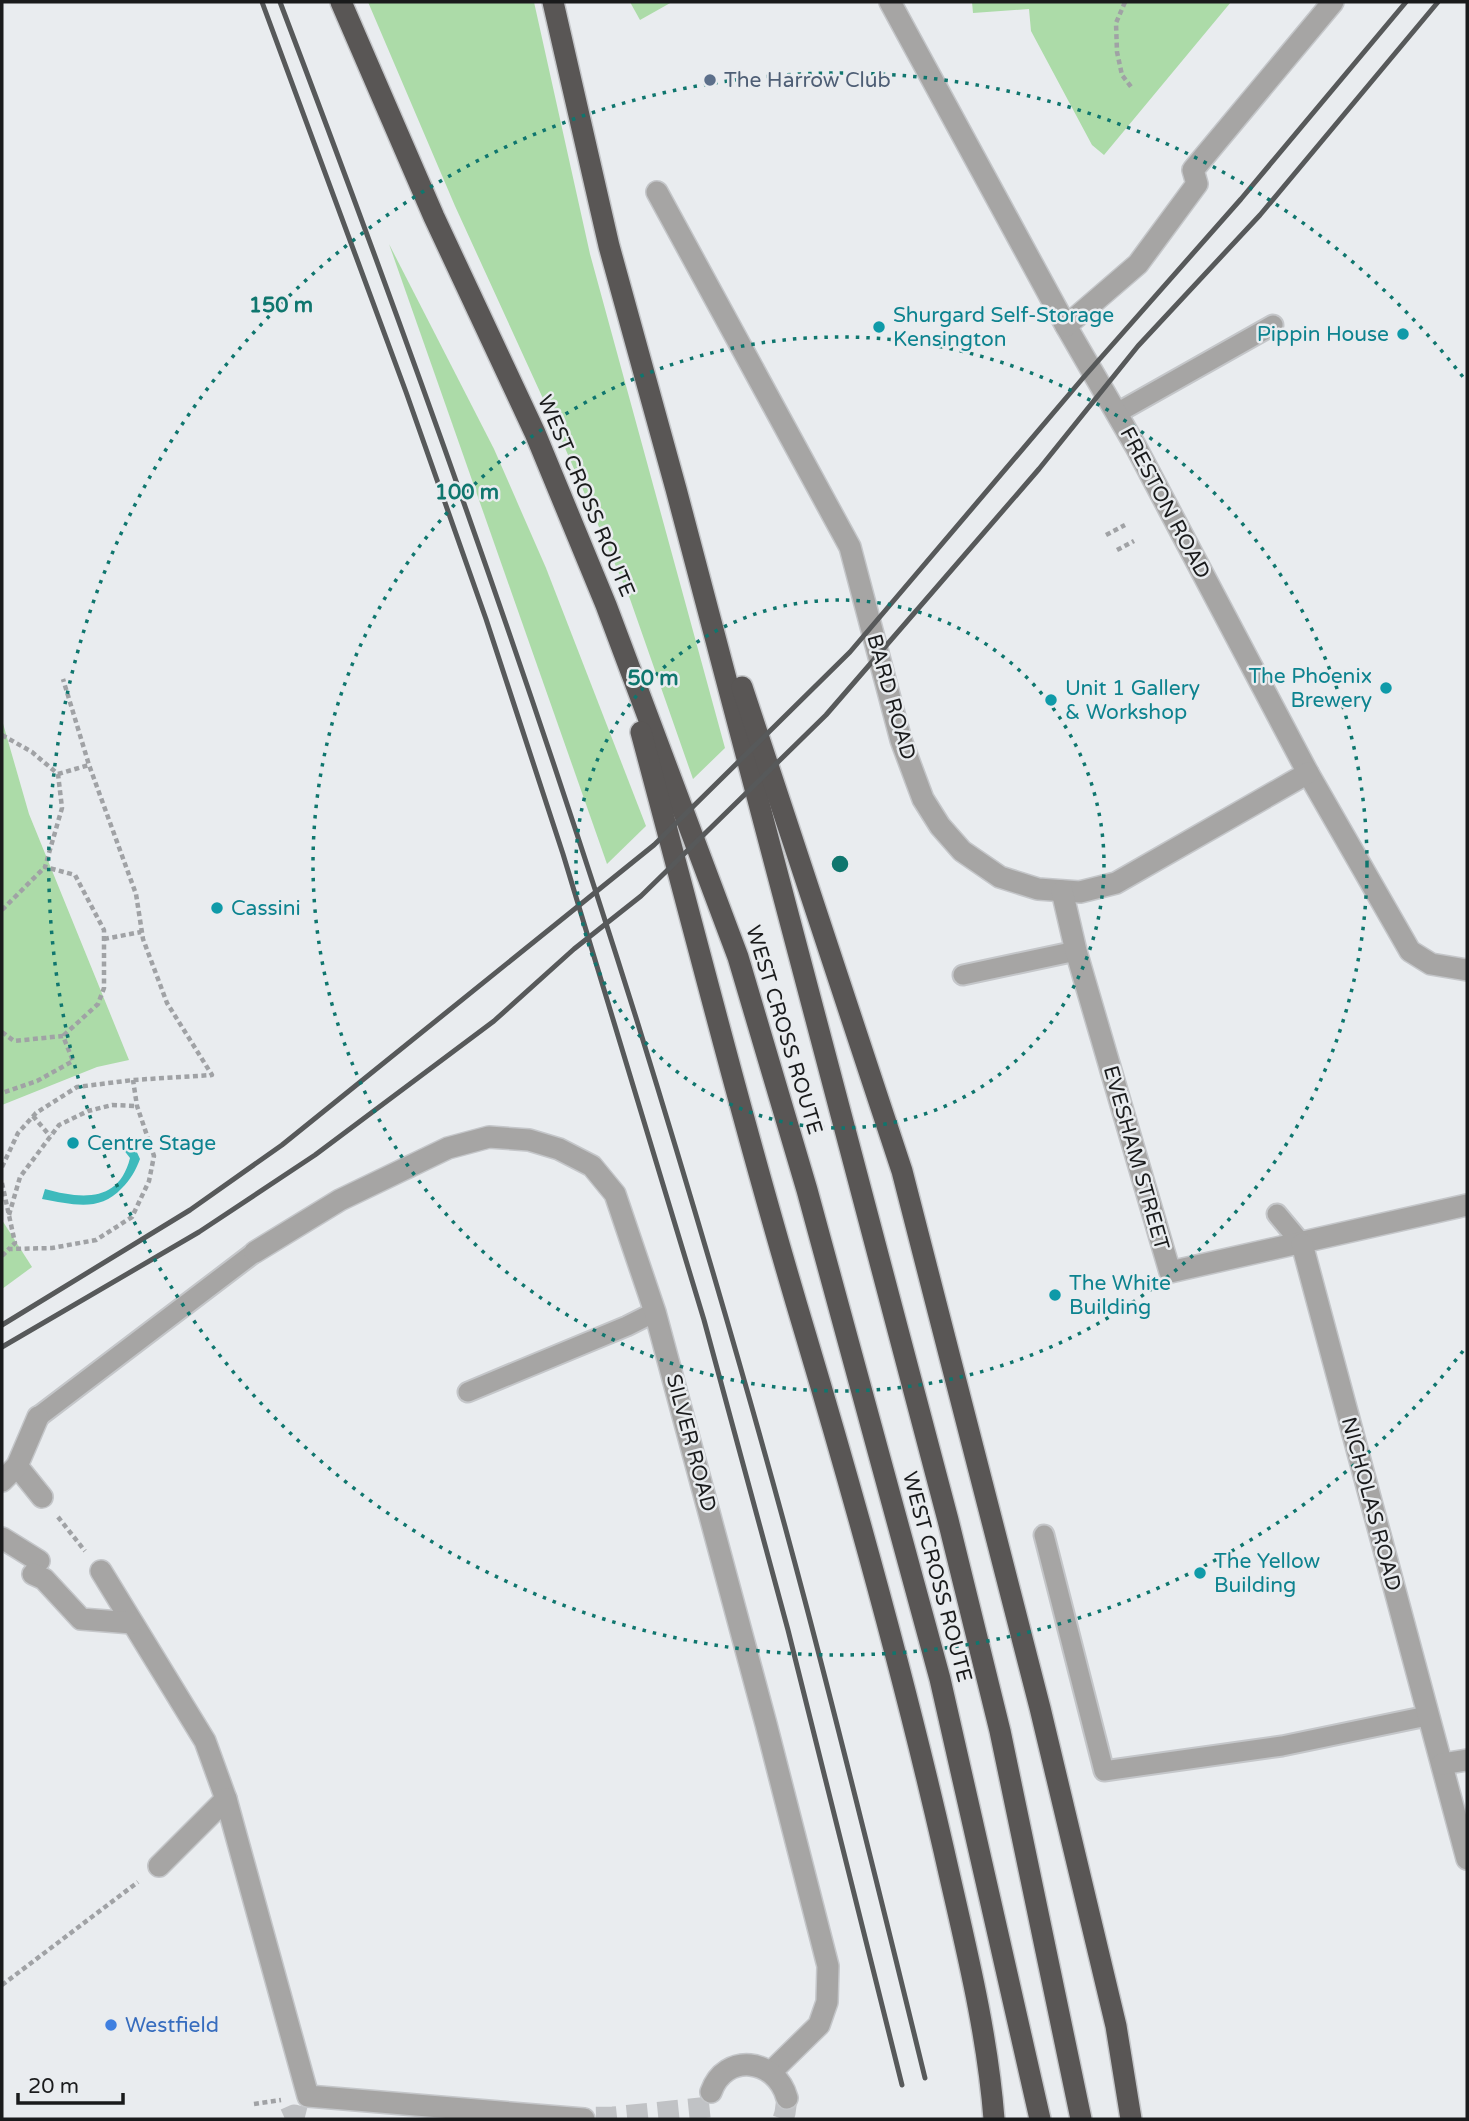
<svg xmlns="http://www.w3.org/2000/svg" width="1469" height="2121" viewBox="0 0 1469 2121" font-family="'Varela Round',sans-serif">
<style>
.green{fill:#acdba8}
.water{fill:#3ebabc}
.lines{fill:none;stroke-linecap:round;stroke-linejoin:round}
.street-tunnel{stroke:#c0c2c5;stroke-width:21;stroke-dasharray:21 10;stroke-linecap:butt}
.lane-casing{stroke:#c4c6c9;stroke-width:23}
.street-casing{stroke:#c4c6c9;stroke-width:24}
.highway-casing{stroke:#c4c6c9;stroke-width:24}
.path{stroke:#a0a2a5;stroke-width:4.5;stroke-dasharray:5 3.5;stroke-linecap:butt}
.lane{stroke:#a6a5a4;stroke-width:19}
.street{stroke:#a6a5a4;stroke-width:21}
.highway{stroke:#595655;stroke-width:21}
.rail{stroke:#57595a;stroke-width:5}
.ring{fill:none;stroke:#0f766e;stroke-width:3.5;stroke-dasharray:3.5 7}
.service-dot{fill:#5c6f8a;stroke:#e9ecef;stroke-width:2.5}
.culture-dot{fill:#0f9aa8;stroke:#e9ecef;stroke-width:2.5}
.shop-dot{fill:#3f7fe0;stroke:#e9ecef;stroke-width:2.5}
.labels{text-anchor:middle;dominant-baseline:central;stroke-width:5;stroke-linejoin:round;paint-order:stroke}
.service-label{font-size:21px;fill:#4e5e75;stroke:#e9ecef;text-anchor:start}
.culture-label{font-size:21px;fill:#0d838f;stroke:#e9ecef;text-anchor:start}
.street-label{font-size:21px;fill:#1a1b1c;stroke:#e9ecef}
.shop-label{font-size:21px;fill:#366cbe;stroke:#e9ecef;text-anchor:start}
.centre{fill:#0f766e;stroke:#e9ecef;stroke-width:3.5}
.ring-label{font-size:21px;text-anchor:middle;font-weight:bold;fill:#0f766e;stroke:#e9ecef;stroke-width:5;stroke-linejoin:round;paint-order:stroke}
</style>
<rect width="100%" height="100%" fill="#e9ecef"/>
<g class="green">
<polygon points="368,2 534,2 590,254 725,748 693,779 630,599 556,427 455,206"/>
<polygon points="630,2 672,2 640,20"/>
<polygon points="972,2 1231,2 1104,155 1092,145 1031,31 1029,9 973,13"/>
<polygon points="389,244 494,449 546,568 646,826 607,864"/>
<polygon points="2,720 29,814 129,1060 97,1067 2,1105"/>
<polygon points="2,1220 32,1267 2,1289"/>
</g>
<path class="water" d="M 135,1148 L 140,1159 C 136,1170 130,1180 122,1188 C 99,1213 72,1204 42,1199 L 45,1189 C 81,1199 119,1203 130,1158 L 123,1149 Z"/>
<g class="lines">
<g class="street-tunnel">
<polyline points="565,2118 613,2117 710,2107"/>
<polyline points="285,2119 294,2115 310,2119"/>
<polyline points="451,2119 488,2119"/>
<polyline points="783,2119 785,2113 787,2098"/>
</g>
<g class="lane-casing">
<g id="lane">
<polyline points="1117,413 1273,325"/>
<polyline points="963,975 1076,951"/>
<polyline points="1277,1214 1302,1244"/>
<polyline points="468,1392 627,1326 655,1312"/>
<polyline points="38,1417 255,1252"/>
<polyline points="1044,1535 1104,1771 1282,1746 1427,1716"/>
</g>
</g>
<g class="street-casing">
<g id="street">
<polyline points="890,2 1066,326 1136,447 1308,773 1410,951 1431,964 1467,970"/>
<polyline points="657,192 850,547 901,740 923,799 940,826 962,851 1000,877 1038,889 1080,892 1116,883 1308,773"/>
<polyline points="1066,326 1138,264 1197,184 1193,170 1333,2"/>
<polyline points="1062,891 1076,951 1170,1272 1467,1205"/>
<polyline points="1302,1244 1467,1859"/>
<polyline points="255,1252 340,1200 448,1148 489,1137 529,1140 559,1149 592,1166 615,1194 655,1312 766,1724 828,1966 827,2002 819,2025 771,2072"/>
<polyline points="17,1466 42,1497"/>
<polyline points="2,1481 17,1466 38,1417"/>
<polyline points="2,1538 39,1561"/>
<polyline points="101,1571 205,1741 226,1799 308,2096 584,2119"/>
<polyline points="33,1574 44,1579 81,1619 132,1623"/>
<polyline points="1442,1764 1467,1760"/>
<polyline points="159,1866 226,1799"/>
<path d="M 711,2092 C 725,2052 776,2058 787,2098"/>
</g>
</g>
<g class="highway-casing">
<g id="highway">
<polyline points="341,2 434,217 535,433 606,605 738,957 807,1190 940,1679 1040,2119"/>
<polyline points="553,2 609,246 676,489 948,1520 1000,1731 1081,2119"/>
<polyline points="742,687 902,1171 1040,1708 1116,2026 1131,2119"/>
<path d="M 641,732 C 695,933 746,1136 806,1336 C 857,1507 904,1677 944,1851 C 964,1940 987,2028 994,2119"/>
</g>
</g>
<g class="path">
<polyline points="1125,2 1116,23 1117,52 1122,75 1132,88"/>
<polyline points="1106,535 1125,525"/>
<polyline points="1117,550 1134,541"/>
<polyline points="2,735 32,752 58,774 62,808 45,867 75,875 104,930 104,988 98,1004 63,1036"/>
<polyline points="58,774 89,765"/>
<polyline points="2,910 45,867"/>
<polyline points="104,939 141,932"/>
<polyline points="2,1032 14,1041 63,1036 73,1061 37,1081 2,1093"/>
<polyline points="33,1116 50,1136"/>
<polyline points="2,1167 18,1133 36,1113 77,1087 133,1080 212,1075 167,1003 143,939 136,894 89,765 63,679"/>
<polyline points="2,1183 15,1243 8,1250"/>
<polyline points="9,1215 20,1177 59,1125 88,1111 112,1105 137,1106"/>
<polyline points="2,1256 9,1249 52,1248 96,1240 132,1217 149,1181 154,1156 137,1106 133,1080"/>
<polyline points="58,1517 85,1551"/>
<polyline points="2,1985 138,1882"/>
<polyline points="254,2104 281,2100"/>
</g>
<use href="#lane" class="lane"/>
<use href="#street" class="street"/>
<use href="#highway" class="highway"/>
<g class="rail">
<polyline points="262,2 406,392 486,619 563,854 704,1320 788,1630 902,2085"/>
<path d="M 280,2 C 408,339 530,679 638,1024 C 697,1215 754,1408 805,1601 C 847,1760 886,1919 925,2078"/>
<polyline points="2,1325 190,1210 282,1145 654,845 850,652 1083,378 1241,199 1406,2"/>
<polyline points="2,1347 199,1232 315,1155 494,1021 574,949 641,896 826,715 1039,469 1138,346 1260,215 1438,2"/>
</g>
</g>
<g class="ring">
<circle cx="840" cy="864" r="264"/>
<circle cx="840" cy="864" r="527"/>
<path d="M1463 1351A791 791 0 1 1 1463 377"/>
</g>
<circle class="service-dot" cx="710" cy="80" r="7"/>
<g class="culture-dot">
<circle cx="879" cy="327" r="7"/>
<circle cx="1403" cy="334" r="7"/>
<circle cx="1386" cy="688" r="7"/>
<circle cx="1051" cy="700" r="7"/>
<circle cx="217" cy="908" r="7"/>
<circle cx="73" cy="1143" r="7"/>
<circle cx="1055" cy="1295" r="7"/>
<circle cx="1200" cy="1573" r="7"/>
</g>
<circle class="shop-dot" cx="111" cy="2025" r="7"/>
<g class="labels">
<g class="service-label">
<text x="724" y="80">The Harrow Club</text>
</g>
<g class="culture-label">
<text x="893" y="315">Shurgard Self-Storage<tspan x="893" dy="24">Kensington</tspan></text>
<text x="1389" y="334" text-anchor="end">Pippin House</text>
<text x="1372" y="676" text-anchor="end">The Phoenix<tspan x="1372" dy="24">Brewery</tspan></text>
<text x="1065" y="688">Unit 1 Gallery<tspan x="1065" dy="24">&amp; Workshop</tspan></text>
<text x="231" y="908">Cassini</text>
<text x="87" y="1143">Centre Stage</text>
<text x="1069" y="1283">The White<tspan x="1069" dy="24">Building</tspan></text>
<text x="1214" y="1561">The Yellow<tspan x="1214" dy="24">Building</tspan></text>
</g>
<g class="street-label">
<text transform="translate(586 496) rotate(67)">WEST CROSS ROUTE</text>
<text transform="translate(1165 503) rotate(62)">FRESTON ROAD</text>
<text transform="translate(891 697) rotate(74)">BARD ROAD</text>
<text transform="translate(784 1030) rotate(73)">WEST CROSS ROUTE</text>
<text transform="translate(1136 1158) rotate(74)">EVESHAM STREET</text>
<text transform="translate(691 1443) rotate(75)">SILVER ROAD</text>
<text transform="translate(1371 1504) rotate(75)">NICHOLAS ROAD</text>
<text transform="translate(937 1577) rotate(75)">WEST CROSS ROUTE</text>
</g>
<g class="shop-label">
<text x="125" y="2025">Westfield</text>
</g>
</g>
<circle cx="840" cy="864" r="10" class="centre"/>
<g class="ring-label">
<text x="281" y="312">150 m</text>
<text x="467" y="499">100 m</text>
<text x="653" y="685">50 m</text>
</g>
<rect width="1469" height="2121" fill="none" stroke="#1a1b1c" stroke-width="7"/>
<path d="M18 2093v10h105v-10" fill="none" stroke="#1a1b1c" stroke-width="3.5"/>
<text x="28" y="2093" font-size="21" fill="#1a1b1c" stroke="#e9ecef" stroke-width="5" paint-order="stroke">20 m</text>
</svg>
